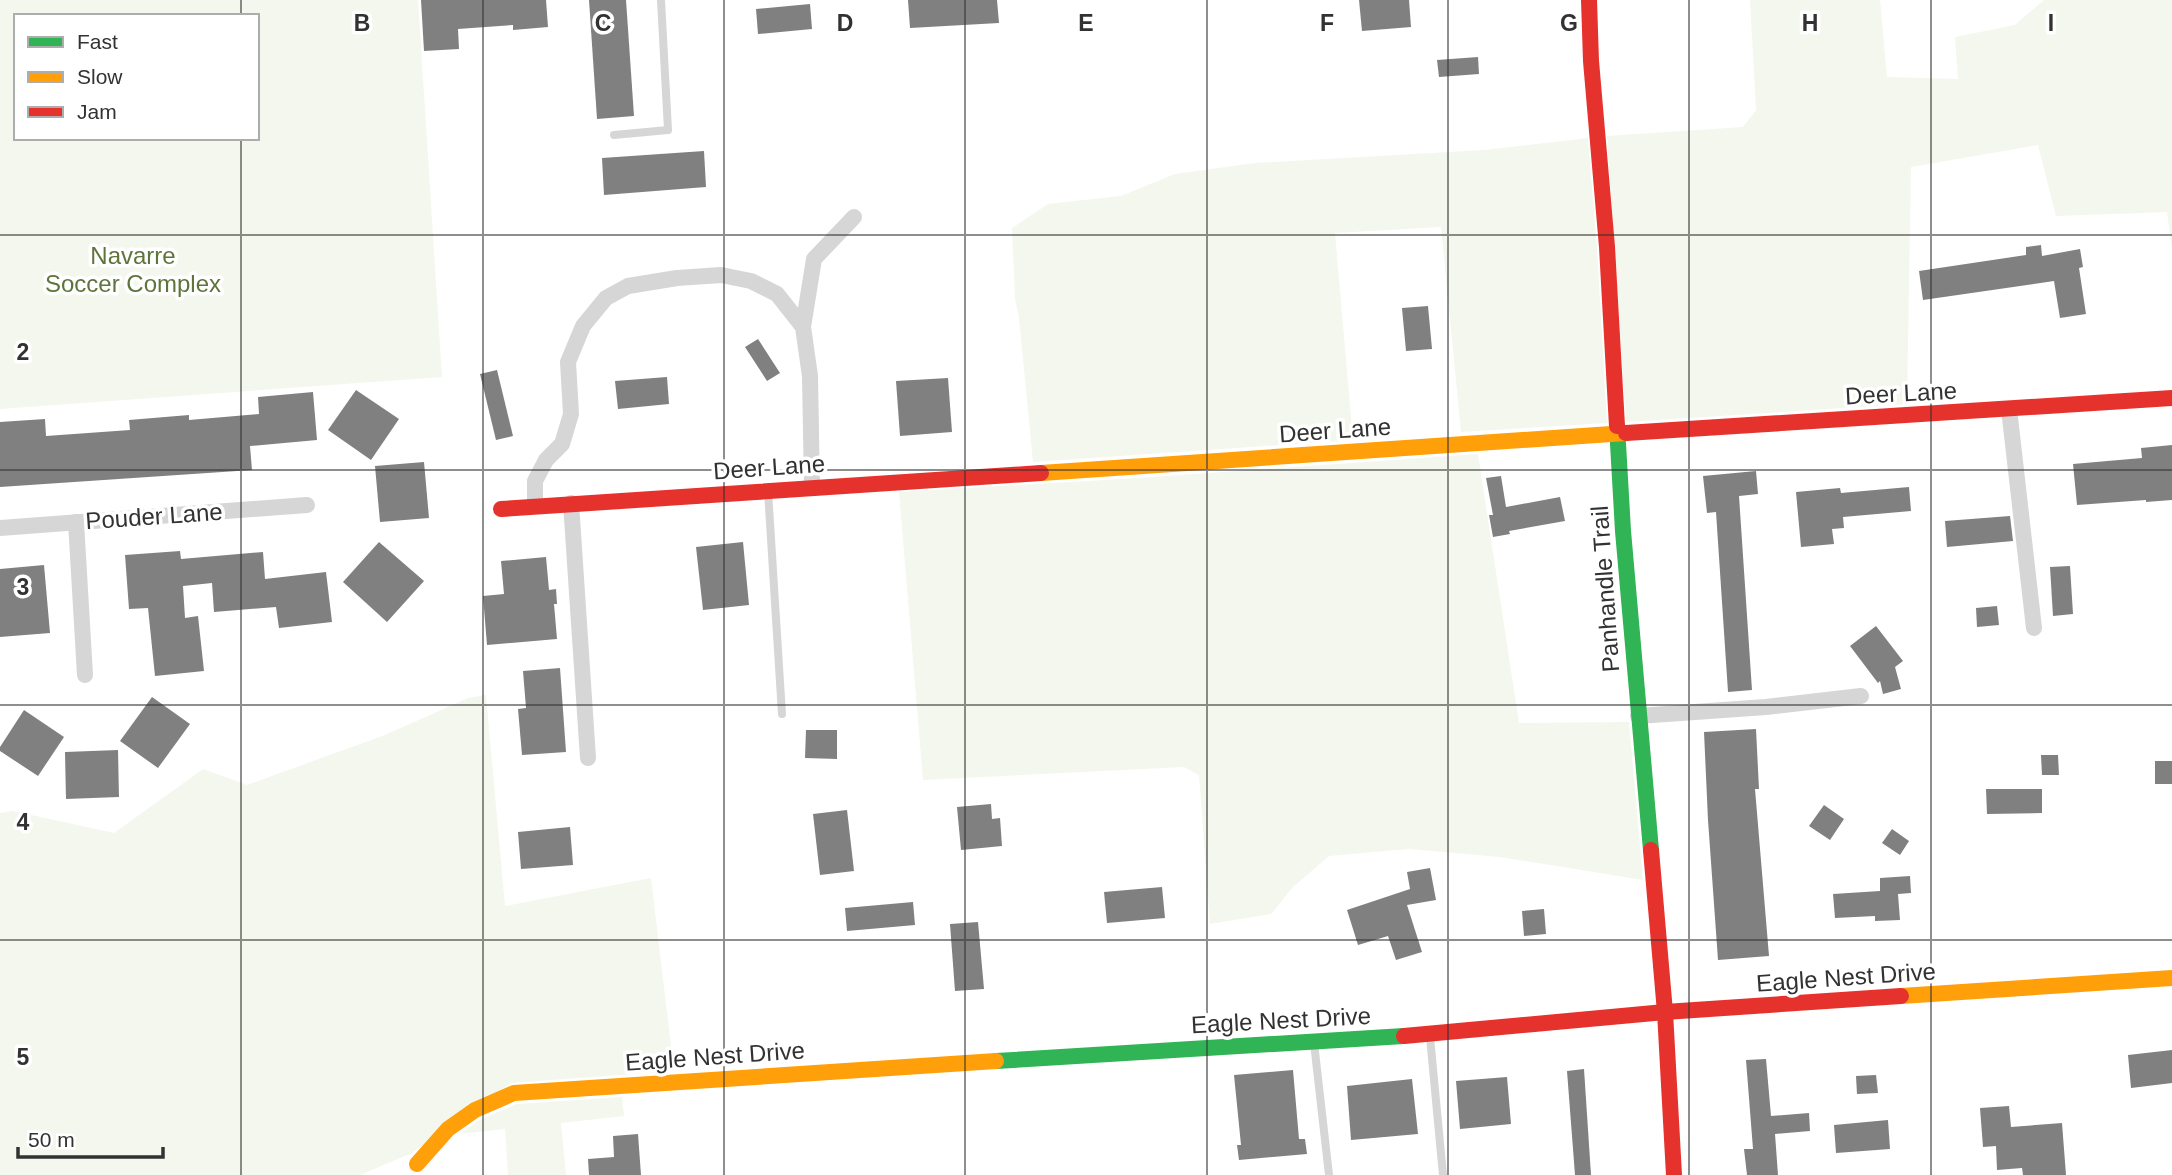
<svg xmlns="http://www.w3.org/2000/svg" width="2172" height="1175" viewBox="0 0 2172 1175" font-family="Arial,sans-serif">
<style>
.green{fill:#f4f7ee;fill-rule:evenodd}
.building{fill:#808080}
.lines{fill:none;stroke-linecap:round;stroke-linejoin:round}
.lane{stroke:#d6d6d6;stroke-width:8}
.street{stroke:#d6d6d6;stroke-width:16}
.fast{stroke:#30b455;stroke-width:16}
.slow{stroke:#ff9f0a;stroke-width:16}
.jam{stroke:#e5322d;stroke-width:16}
.grid{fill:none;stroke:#323232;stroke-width:2;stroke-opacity:0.55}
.labels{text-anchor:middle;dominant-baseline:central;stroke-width:7;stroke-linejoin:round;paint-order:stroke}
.park-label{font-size:24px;fill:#5f743a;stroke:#fff}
.street-label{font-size:24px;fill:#323232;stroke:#fff}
.grid-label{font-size:23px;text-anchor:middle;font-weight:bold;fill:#323232;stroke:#fff;stroke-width:7;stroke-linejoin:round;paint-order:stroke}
</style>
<rect width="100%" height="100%" fill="#fff"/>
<g class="green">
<path d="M 0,0 L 418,0 L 442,377 L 0,409 ZM 16,16 L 257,16 L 257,138 L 16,138 Z"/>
<polygon points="1750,0 1880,0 1887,77 1958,79 1955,37 2015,25 2044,0 2172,0 2172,250 2167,212 2056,216 2038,145 1911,167 1907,404 1626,422 1607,136 1743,127 1756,110"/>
<polygon points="1588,138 1597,248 1607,423 1461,432 1441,227 1335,233 1353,440 1033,462 1019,318 1015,299 1012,228 1048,204 1121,196 1175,174 1255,163 1484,150"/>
<polygon points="1478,454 1519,723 1629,722 1643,880 1500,857 1408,849 1329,856 1293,887 1271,914 1210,924 1199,775 1184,767 923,780 899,492 1138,478"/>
<polygon points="486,695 505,906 651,878 674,1071 511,1083 412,1153 360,1175 0,1175 0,813 13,811 114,833 203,769 247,785 385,735 468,698"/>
<polygon points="622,1097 624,1116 561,1123 566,1175 508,1175 505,1129 460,1134 479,1120 517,1104"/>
</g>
<g class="building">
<polygon points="421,0 546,0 548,27 513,30 513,25 458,29 459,49 424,51"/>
<polygon points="589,0 626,0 634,116 597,119"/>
<polygon points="908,0 997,0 999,23 910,28"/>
<polygon points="1359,0 1409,0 1411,27 1362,31"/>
<polygon points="810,4 812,29 758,34 756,9"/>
<polygon points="1478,57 1479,74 1439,77 1437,60"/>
<polygon points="704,151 706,187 604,195 602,158"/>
<polygon points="2041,245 2042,256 2080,249 2083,267 2079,268 2086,314 2060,318 2054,281 1923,300 1919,271 2026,255 2026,247"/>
<polygon points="1428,306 1432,349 1406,351 1402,308"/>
<polygon points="758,339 780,373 767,381 745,347"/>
<polygon points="497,370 513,436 496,440 480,374"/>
<polygon points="667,377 669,404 618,409 615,381"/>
<polygon points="948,378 952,432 900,436 896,381"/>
<polygon points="356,390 399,419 371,460 328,430"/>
<polygon points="313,392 317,440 250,446 252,470 0,487 0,422 45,419 46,436 130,430 129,420 189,415 189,420 259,414 258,397"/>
<polygon points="2172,445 2172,500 2146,502 2146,500 2077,505 2073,464 2142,458 2141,448"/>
<polygon points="424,462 429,518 380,522 375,466"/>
<polygon points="1756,471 1758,494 1739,496 1752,690 1728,692 1716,512 1707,513 1703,476"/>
<polygon points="1501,476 1506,507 1560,497 1565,521 1509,531 1510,534 1493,537 1489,515 1493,515 1486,478"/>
<polygon points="1909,487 1911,511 1843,517 1844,528 1832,529 1834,544 1801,547 1796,492 1840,488 1841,493"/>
<polygon points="2010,516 2013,541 1947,547 1945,521"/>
<polygon points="379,542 424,581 387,622 343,582"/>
<polygon points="743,542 749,605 703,610 696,547"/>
<polygon points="180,551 181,559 263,552 265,579 326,572 332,622 279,628 276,607 214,612 212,583 183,586 185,618 198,616 204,671 155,676 148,608 129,609 125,555"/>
<polygon points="546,557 549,590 556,589 557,604 554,604 557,639 487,645 483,596 504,594 501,561"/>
<polygon points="44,565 50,633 0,637 0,569"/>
<polygon points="2070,566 2073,614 2053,616 2050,567"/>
<polygon points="1997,606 1999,625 1977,627 1976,608"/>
<polygon points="1876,626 1903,661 1895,667 1901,689 1883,694 1880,681 1878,683 1850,646"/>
<polygon points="560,668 566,752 522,755 518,709 526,708 523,671"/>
<polygon points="152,697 190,724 158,768 120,741"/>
<polygon points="24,710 64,737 38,776 0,751 0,747"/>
<polygon points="1756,729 1759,789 1755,789 1769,956 1718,960 1708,820 1704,732"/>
<polygon points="806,730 837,730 837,759 805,758"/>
<polygon points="118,750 119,797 66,799 65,752"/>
<polygon points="2041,755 2058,755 2059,775 2042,775"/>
<rect x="2155" y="761" width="17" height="23"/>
<polygon points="1986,789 2042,789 2042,813 1987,814"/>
<polygon points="991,804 992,819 1000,818 1002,846 961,850 957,807"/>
<polygon points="1824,805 1844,819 1830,840 1809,826"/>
<polygon points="847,810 854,871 820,875 813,814"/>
<polygon points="570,827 573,865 521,869 518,832"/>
<polygon points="1892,829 1909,841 1900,855 1882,843"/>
<polygon points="1430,868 1436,900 1407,905 1422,952 1396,960 1388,936 1358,945 1347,910 1410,889 1407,872"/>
<polygon points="1910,876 1911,893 1898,894 1900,920 1875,921 1875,916 1835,918 1833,894 1880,891 1880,878"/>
<polygon points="1162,887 1165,918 1107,923 1104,892"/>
<polygon points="913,902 915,925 847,931 845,908"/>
<polygon points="1544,909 1546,934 1524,936 1522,911"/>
<polygon points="978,922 984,989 955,991 950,924"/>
<polygon points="2172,1050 2172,1083 2131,1088 2128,1055"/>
<polygon points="1766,1059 1771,1116 1809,1113 1810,1131 1775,1134 1778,1175 1747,1175 1744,1149 1753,1149 1746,1060"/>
<polygon points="1584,1069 1591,1175 1575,1175 1567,1071"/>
<polygon points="1293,1070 1299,1139 1305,1139 1307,1154 1239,1160 1237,1145 1241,1145 1234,1075"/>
<polygon points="1876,1075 1878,1093 1857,1094 1856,1076"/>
<polygon points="1507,1077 1511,1124 1460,1129 1456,1081"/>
<polygon points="1412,1079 1418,1134 1351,1140 1347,1086"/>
<polygon points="2009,1106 2011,1127 2062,1123 2066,1175 2023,1175 2022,1168 1997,1170 1996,1146 1983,1147 1980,1108"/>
<polygon points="1888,1120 1890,1149 1836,1153 1834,1125"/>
<polygon points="638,1134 641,1175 589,1175 588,1159 614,1157 613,1136"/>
</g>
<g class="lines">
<g class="lane">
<polyline points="614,135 668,130 661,0"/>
<polyline points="768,491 782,714"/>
<polyline points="1430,1037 1443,1175"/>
<polyline points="1314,1043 1329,1175"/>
</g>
<g class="street">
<polyline points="803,327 814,259 854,217"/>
<polyline points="2009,409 2034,628"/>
<polyline points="571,503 588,758"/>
<polyline points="535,505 535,481 546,460 562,444 571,414 568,362 583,326 606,298 628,286 677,278 721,275 751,281 777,294 803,327 810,376 812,487"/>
<polyline points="76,522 85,675"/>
<polyline points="0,528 307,505"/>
<polyline points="1638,716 1766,707 1861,696"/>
</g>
<g class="fast">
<polyline points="1617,426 1623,531 1651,850"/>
<polyline points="996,1061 1404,1036"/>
</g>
<g class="slow">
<polyline points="1041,473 1626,433"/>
<polyline points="1901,996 2172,978"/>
<polyline points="417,1164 448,1129 475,1110 514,1093 996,1061"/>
</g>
<g class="jam">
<polyline points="1589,0 1591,61 1607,247 1617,426"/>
<polyline points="1626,433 2172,398"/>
<polyline points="501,509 1041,473"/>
<polyline points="1651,850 1665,1012 1674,1175"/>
<polyline points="1404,1036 1665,1012 1901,996"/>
</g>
</g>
<path class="grid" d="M 241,0 L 241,16M 483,0 L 483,1175M 724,0 L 724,1175M 965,0 L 965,1175M 1207,0 L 1207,1175M 1448,0 L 1448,1175M 1689,0 L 1689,1175M 1931,0 L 1931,1175M 241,138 L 241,1175M 0,235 L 2172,235M 0,470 L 2172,470M 0,705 L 2172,705M 0,940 L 2172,940"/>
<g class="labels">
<g class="park-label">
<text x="133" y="255">Navarre<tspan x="133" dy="28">Soccer Complex</tspan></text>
</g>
<g class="street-label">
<text transform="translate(1901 393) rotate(-3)">Deer Lane</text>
<text transform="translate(1335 430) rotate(-4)">Deer Lane</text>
<text transform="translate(769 467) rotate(-4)">Deer Lane</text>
<text transform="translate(154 516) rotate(-4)">Pouder Lane</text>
<text transform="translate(1605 589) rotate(-94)">Panhandle Trail</text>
<text transform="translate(1846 977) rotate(-4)">Eagle Nest Drive</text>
<text transform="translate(1281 1020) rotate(-3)">Eagle Nest Drive</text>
<text transform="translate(715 1056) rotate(-4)">Eagle Nest Drive</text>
</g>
</g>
<g class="grid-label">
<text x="362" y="31">B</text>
<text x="603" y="31">C</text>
<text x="845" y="31">D</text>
<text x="1086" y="31">E</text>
<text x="1327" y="31">F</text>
<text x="1569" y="31">G</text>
<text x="1810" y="31">H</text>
<text x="2051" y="31">I</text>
<text x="23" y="360">2</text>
<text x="23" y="595">3</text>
<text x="23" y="830">4</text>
<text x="23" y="1065">5</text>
</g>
<rect x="14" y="14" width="245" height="126" fill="#ffffff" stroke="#adadad" stroke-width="2"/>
<rect x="28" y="37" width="35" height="10" fill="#30b455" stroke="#adadad" stroke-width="2"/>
<text x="77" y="49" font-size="21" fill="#323232">Fast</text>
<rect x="28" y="72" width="35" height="10" fill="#ff9f0a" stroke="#adadad" stroke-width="2"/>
<text x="77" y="84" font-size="21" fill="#323232">Slow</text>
<rect x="28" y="107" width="35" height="10" fill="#e5322d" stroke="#adadad" stroke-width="2"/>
<text x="77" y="119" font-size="21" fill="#323232">Jam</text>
<path d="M18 1147v10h145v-10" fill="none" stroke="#323232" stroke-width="3.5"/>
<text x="28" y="1147" font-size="21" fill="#323232" stroke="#ffffff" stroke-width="5" paint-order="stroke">50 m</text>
</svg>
